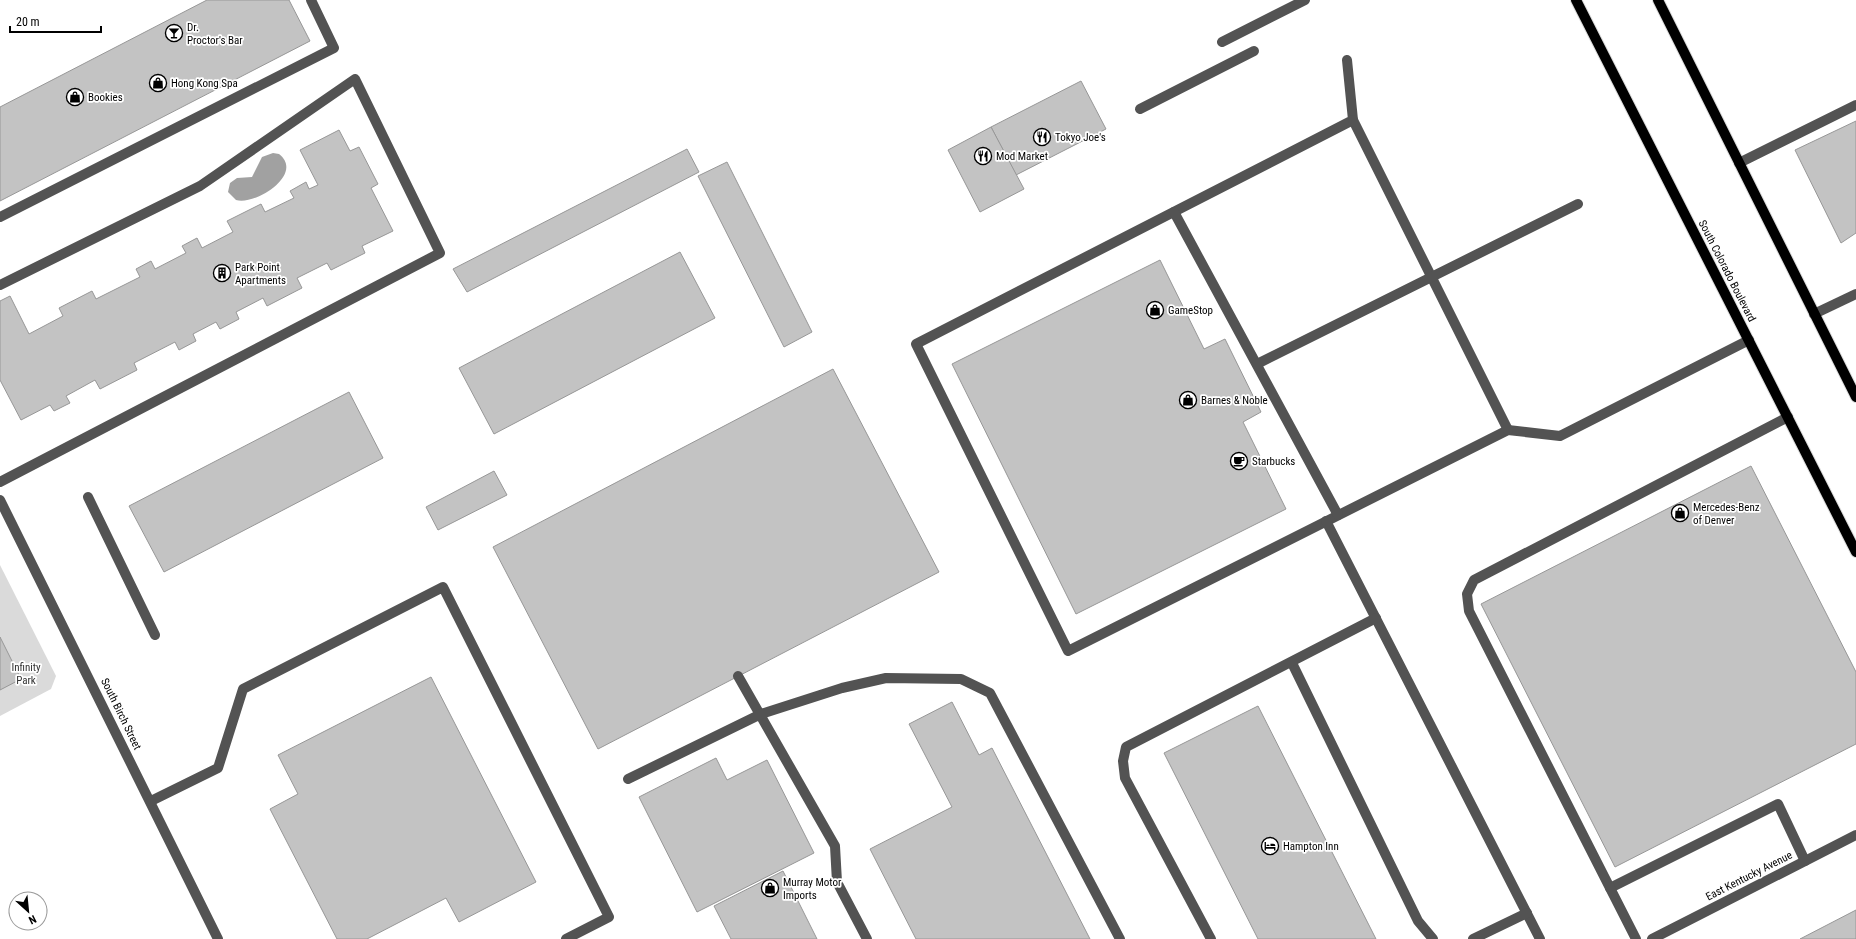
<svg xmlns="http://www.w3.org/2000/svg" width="1856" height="939" viewBox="0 0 1856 939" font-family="'Roboto Condensed',sans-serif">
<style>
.green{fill:#dadada}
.water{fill:#a1a1a1}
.building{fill:#c3c3c3;stroke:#979797}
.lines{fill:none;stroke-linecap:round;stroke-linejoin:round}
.major-casing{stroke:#dbdbdb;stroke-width:12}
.minor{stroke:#535353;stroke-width:10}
.major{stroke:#000;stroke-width:10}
.labels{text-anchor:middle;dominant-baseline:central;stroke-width:3.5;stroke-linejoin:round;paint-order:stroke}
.poi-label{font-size:11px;fill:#000;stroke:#fff;text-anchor:start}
.street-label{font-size:11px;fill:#000;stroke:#fff}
.park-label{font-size:11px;fill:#313131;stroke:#fff}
</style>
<rect width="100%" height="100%" fill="#fff"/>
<polygon class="green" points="0,565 56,676 51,689 0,716"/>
<path class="water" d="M 273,153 L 279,154 C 305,174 255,206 236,200 L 228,192 L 230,183 L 237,178 L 252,177 L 262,157 Z"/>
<g class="building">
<polygon points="207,0 289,0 310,41 0,201 0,107"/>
<polygon points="1081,81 1106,129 1016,175 991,127"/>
<polygon points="1856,121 1856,233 1841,243 1795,150"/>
<polygon points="991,127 1024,189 980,212 948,150"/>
<polygon points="339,130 350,151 359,147 378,184 371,188 393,231 362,246 365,253 331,270 327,263 297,278 302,288 267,306 263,298 236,312 239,319 220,329 216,322 193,334 196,341 179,350 175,342 134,363 137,370 100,389 95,380 66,396 70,403 54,411 50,405 21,420 0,380 0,301 10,296 29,334 63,316 59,308 92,291 96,299 140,277 136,269 151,261 155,269 186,253 182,246 197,238 202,248 233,232 227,221 261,204 265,212 294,198 290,191 306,182 309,189 318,185 300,150"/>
<polygon points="687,149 699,172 467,292 453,269"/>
<polygon points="727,162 812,332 784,347 698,176"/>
<polygon points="680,252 715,318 494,434 459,368"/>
<polygon points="1160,260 1204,349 1225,339 1261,412 1243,422 1286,509 1076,614 952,364"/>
<polygon points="833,369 939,572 598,749 493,547"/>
<polygon points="349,392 383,458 164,572 129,506"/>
<polygon points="1751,466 1856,672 1856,744 1615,867 1481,604"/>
<polygon points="494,471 507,495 438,530 426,507"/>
<polygon points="0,637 21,679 0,690"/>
<polygon points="431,677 536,882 459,922 446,898 367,939 337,939 270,809 298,794 278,755"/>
<polygon points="952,702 979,755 992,748 1090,939 916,939 870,849 952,807 909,724"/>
<polygon points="1258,706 1376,939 1258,939 1164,753"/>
<polygon points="716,758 727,780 767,760 814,853 697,912 639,797"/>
<polygon points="783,871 817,939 731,939 714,906"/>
<polygon points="1856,910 1856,939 1800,939"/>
</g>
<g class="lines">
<g class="major-casing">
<g id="major">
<polyline points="1576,0 1856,552"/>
<polyline points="1658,0 1856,397"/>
</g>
</g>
<g class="minor">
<polyline points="1222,42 1305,0"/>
<polyline points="1347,60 1353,120 916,344 1068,651 1508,430 1560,436 1749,340"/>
<polyline points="1140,109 1254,51"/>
<polyline points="1353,120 1508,430"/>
<polyline points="1739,163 1856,105"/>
<polyline points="1174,212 1338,515"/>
<polyline points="0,217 334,48 311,0"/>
<polyline points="0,285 200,186 355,79 440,253 0,482"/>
<polyline points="1814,314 1856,294"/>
<polyline points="1257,364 1578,204"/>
<polyline points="88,497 155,635"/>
<polyline points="0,500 218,939"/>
<polyline points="1326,521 1540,939"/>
<polyline points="1292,663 1418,921 1433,939"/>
<polyline points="738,676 835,846 837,882 867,939"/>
<polyline points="628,779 761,714 842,688 886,678 961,679 990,693 1120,939"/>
<polyline points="151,801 218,768 243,689 443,587 609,917 566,939"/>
<polyline points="1610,888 1778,804 1805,861"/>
<polyline points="1211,939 1125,778 1123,761 1126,747 1376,618"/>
<polyline points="1473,939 1527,913"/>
<polyline points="1636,939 1469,611 1467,594 1474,580 1788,417"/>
<polyline points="1652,939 1856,835"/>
</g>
<use href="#major" class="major"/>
</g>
<defs>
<g id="bar-ring" transform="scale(0.9)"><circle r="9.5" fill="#fff" stroke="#000" stroke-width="1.5"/><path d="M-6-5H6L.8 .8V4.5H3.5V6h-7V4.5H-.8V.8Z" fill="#000"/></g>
<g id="shop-ring" transform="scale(0.9)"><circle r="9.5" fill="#fff" stroke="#000" stroke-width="1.5"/><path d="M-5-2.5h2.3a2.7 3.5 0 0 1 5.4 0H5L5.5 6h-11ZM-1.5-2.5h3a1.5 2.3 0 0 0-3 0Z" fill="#000"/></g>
<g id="restaurant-ring" transform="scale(0.9)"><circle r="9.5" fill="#fff" stroke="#000" stroke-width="1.5"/><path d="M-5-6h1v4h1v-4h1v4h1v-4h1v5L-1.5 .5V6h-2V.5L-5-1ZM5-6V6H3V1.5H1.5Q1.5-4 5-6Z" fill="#000"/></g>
<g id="building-ring" transform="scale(0.9)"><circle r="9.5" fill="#fff" stroke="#000" stroke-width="1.5"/><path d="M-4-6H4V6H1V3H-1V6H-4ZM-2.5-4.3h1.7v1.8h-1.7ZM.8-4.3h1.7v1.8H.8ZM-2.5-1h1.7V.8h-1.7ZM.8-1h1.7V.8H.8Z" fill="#000"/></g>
<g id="cafe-ring" transform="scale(0.9)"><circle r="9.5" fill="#fff" stroke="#000" stroke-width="1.5"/><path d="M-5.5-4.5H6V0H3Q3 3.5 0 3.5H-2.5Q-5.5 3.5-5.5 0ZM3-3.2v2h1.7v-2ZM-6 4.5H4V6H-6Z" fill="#000"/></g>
<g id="hotel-ring" transform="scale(0.9)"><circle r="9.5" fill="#fff" stroke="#000" stroke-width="1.5"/><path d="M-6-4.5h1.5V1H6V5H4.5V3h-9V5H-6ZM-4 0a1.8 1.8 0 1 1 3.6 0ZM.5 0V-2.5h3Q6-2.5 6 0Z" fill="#000"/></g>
</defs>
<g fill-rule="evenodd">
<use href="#bar-ring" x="174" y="33"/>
<use href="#shop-ring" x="158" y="83"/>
<use href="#shop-ring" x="75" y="97"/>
<use href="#restaurant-ring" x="1042" y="137"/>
<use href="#restaurant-ring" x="983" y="156"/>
<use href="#building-ring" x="222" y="273"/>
<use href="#shop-ring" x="1155" y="310"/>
<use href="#shop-ring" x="1188" y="400"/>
<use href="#cafe-ring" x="1239" y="461"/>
<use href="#shop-ring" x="1680" y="513"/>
<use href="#hotel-ring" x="1270" y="846"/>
<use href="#shop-ring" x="770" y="888"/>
</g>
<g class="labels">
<g class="poi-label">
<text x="187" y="27">Dr.<tspan x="187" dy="13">Proctor's Bar</tspan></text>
<text x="171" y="83">Hong Kong Spa</text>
<text x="88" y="97">Bookies</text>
<text x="1055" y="137">Tokyo Joe's</text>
<text x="996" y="156">Mod Market</text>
<text x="235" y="267">Park Point<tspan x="235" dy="13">Apartments</tspan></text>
<text x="1168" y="310">GameStop</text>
<text x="1201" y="400">Barnes &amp; Noble</text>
<text x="1252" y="461">Starbucks</text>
<text x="1693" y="507">Mercedes-Benz<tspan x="1693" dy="13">of Denver</tspan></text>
<text x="1283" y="846">Hampton Inn</text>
<text x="783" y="882">Murray Motor<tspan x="783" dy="13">Imports</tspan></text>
</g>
<g class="street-label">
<text transform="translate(1727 271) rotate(63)">South Colorado Boulevard</text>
<text transform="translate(121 714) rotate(64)">South Birch Street</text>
<text transform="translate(1749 876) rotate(-27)">East Kentucky Avenue</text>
</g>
<g class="park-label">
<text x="26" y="667">Infinity<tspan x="26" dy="13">Park</tspan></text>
</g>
</g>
<g transform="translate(28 911) rotate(153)"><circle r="19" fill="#ffffff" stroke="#999999"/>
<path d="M0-3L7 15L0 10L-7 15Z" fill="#000000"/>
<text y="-6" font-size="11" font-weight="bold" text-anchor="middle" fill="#000000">N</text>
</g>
<path d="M10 26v6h91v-6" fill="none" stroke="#000000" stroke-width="2"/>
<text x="16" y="26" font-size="12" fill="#000000" stroke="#ffffff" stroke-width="3" paint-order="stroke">20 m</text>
</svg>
